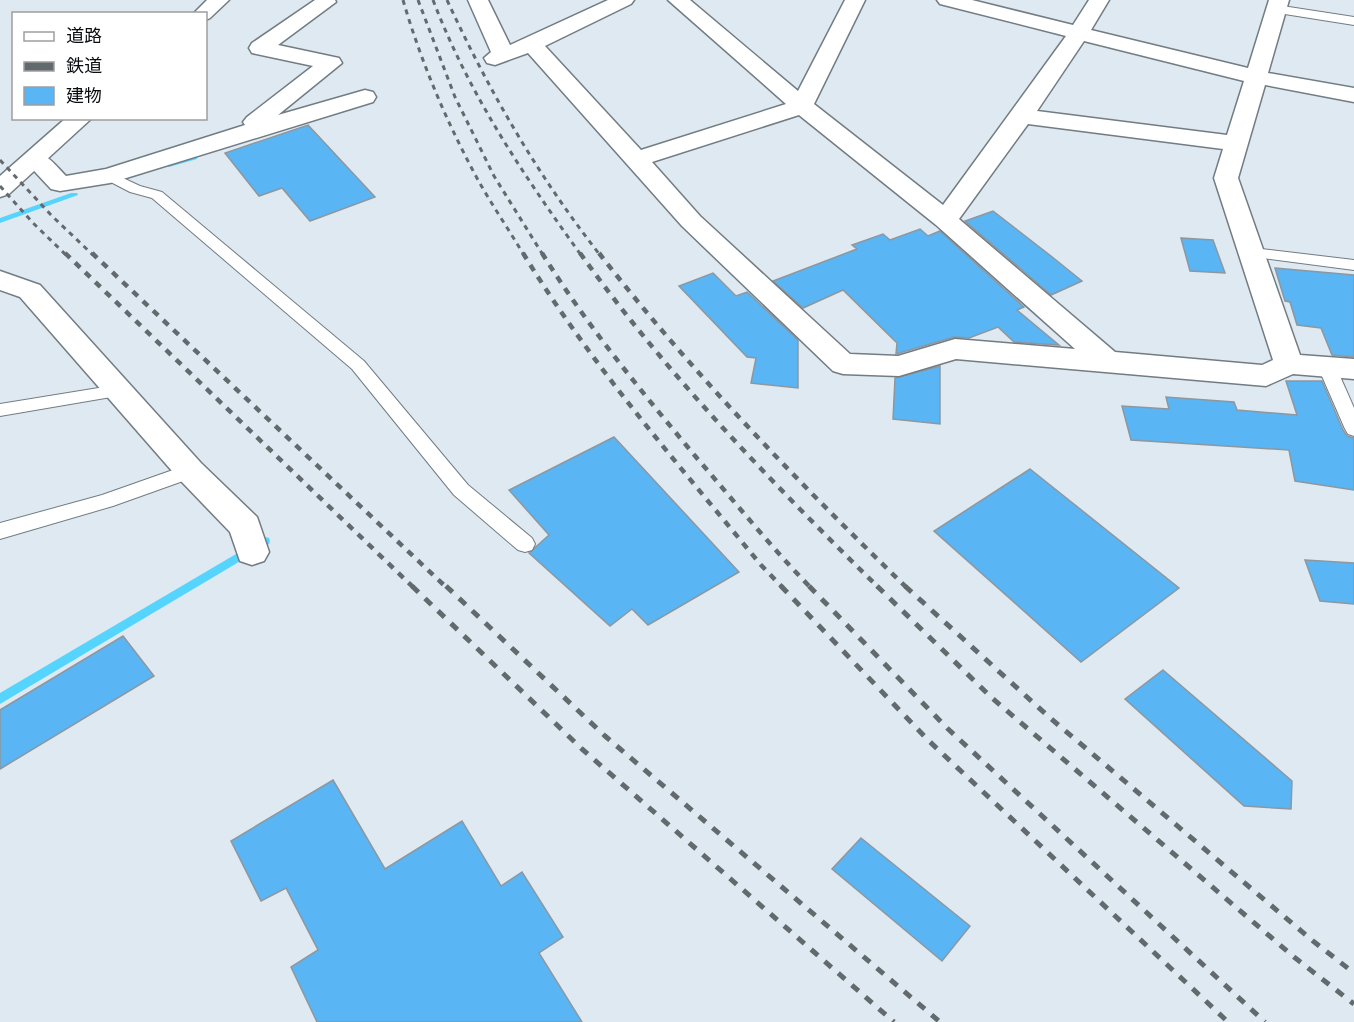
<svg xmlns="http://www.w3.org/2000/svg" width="1354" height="1022" viewBox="0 0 1354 1022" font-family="Montserrat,'Noto Sans JP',sans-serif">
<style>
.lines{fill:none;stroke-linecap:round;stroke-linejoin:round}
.stream{fill:#55d4fe;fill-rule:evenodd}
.building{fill:#59b5f3;stroke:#8d979f;stroke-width:1.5}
.service-casing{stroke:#727c83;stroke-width:2}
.minor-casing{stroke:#727c83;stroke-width:3}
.tertiary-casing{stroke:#727c83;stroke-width:3}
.service{fill:#fff;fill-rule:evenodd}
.minor{fill:#fff;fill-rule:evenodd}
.tertiary{fill:#fff;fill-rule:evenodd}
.rail-far2{stroke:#636a6e;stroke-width:3;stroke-dasharray:5 5;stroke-linecap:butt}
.rail-far1{stroke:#636a6e;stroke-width:4.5;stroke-dasharray:7 7;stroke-linecap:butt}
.rail{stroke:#636a6e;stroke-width:5;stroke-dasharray:9 9;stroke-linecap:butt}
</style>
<rect width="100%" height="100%" fill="#dee9f1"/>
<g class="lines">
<g class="stream">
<polygon points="194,155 197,155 197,159 169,167 165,165"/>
<polygon points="71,193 77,193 78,195 0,223 0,218"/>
<polygon points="265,537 269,538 270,541 269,544 0,704 0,693"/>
</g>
</g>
<g class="building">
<polygon points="308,125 375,197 310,221 282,188 259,196 225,153"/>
<polygon points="993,211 1051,256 1082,281 1051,295 965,221"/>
<polygon points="920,229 928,236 940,231 1024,307 1017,310 1059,345 1014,342 998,327 969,338 954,337 896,354 897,343 843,290 803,308 773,281 857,249 852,245 883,234 890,240"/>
<polygon points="1181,238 1213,240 1225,273 1190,271"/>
<polygon points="1275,268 1354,275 1354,357 1332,355 1321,328 1297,325 1290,302 1285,301"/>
<polygon points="713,273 736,296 747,292 798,340 798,388 751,383 756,358 747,357 679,286"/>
<polygon points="940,366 940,424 893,419 895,378"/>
<polygon points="1286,381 1322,381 1343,430 1347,436 1354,438 1354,490 1295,481 1289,450 1131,440 1122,406 1169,409 1166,397 1234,402 1237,410 1297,415"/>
<polygon points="614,437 739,572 648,625 632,609 610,626 529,553 549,535 509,490"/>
<polygon points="1030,469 1179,588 1081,662 934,531"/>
<polygon points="1305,560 1354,563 1354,604 1320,601"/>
<polygon points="123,636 154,676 0,769 0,710"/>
<polygon points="1163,670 1292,781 1291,809 1244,806 1125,699"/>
<polygon points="333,780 385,869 462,821 501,886 522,872 563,937 539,953 582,1022 317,1022 291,967 318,950 286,888 261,901 231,841"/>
<polygon points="861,838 970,926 942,961 832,869"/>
</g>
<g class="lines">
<g class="service-casing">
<g id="service">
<polygon points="1276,5 1354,17 1354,25 1272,12 1270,9"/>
<polygon points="110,172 140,186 162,192 364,361 468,485 532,538 535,544 532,550 525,552 518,550 454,495 352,369 152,198 130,192 105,179 103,176"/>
<polygon points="1253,248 1354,260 1354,270 1247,256 1245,253 1247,250"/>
<polygon points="1327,361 1333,363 1336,367 1354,408 1354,436 1348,434 1345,429 1318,367 1321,363"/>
<polygon points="117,385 123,387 126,391 123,395 0,416 0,404"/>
<polygon points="190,464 197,466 199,471 197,476 113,506 0,539 0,523 102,495"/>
</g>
</g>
<g class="minor-casing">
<g id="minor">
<path d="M 315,0 L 335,0 L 336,2 L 278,45 L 339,58 L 342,63 L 278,115 L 365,90 L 373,92 L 376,97 L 373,102 L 110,183 L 60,191 L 51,189 L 23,159 L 26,154 C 45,149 54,164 66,176 L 106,169 L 245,125 L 243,122 L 247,117 L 313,66 L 252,53 L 249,48 L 252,43 Z"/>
<path d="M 468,0 L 488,0 L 510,45 L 608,0 L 634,0 L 631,4 L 545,46 L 641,150 L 786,104 L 668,0 L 690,0 L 798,91 L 845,0 L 865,0 L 814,104 L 943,205 L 1066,36 L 940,4 L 937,0 L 972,0 L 1073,25 L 1089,0 L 1109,0 L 1091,30 L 1248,68 L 1269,0 L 1289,0 L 1268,73 L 1354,88 L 1354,102 L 1265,85 L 1238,178 L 1300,355 L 1354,359 L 1354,379 L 1293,374 L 1266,386 L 956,359 L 899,376 L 843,374 L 833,371 L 682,226 L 528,53 L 495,65 L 487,63 L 484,58 L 491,52 ZM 1084,41 L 1244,81 L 1227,135 L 1037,111 ZM 799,115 L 936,225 L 1075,349 L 955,339 L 898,356 L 850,354 L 700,216 L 652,162 ZM 1028,124 L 1223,149 L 1214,178 L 1273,360 L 1262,365 L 1115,352 L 959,219 Z"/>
<polygon points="0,271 40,285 201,463 257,517 269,552 264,561 252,565 240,561 230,532 179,479 20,297 0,290"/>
</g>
</g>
<g class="tertiary-casing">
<g id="tertiary">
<polygon points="207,0 229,0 210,18 206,20 206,14 193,14"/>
<polygon points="66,118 92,118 9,194 0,197 0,176"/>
</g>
</g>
<use href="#service" class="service"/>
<use href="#minor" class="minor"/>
<use href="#tertiary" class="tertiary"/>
<g class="rail-far2">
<path d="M 403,0 C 421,62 447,123 478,180 C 492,205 509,230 524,255"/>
<polyline points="418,0 455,97 494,176 543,255"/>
<path d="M 433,0 C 469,94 522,173 581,255"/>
<path d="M 447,0 C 489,91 538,176 600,255"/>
<polyline points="0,160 52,216 93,255"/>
<polyline points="0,186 33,223 66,255"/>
</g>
<g class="rail-far1">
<polyline points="65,253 414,588"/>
<polyline points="92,253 447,588"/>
<path d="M 523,253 C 591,365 678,464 761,565 L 783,588"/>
<path d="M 542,253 C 587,326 642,392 696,457 C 734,501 770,546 811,588"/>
<path d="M 580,253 C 667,375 772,483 879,588"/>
<path d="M 599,253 C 692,373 798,482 907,588"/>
</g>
<g class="rail">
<polyline points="412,586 582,749 894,1022"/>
<polyline points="446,586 605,736 940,1022"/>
<polyline points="781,586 929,741 1228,1022"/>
<polyline points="809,586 947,728 1265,1022"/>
<polyline points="877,586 992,698 1294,957 1354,1004"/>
<polyline points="905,586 1049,717 1313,941 1354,973"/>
</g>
</g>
<rect x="12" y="12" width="195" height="108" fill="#ffffff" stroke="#9d9e9f" stroke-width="1.5"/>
<rect x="24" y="32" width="30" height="9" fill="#ffffff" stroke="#9d9e9f" stroke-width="1.5"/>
<text x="66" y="42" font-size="18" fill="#090d0f">道路</text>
<rect x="24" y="62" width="30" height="9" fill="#636a6e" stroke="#9d9e9f" stroke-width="1.5"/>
<text x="66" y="72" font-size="18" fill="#090d0f">鉄道</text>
<rect x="24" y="87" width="30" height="18" fill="#59b5f3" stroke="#9d9e9f" stroke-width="1.5"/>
<text x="66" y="102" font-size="18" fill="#090d0f">建物</text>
</svg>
